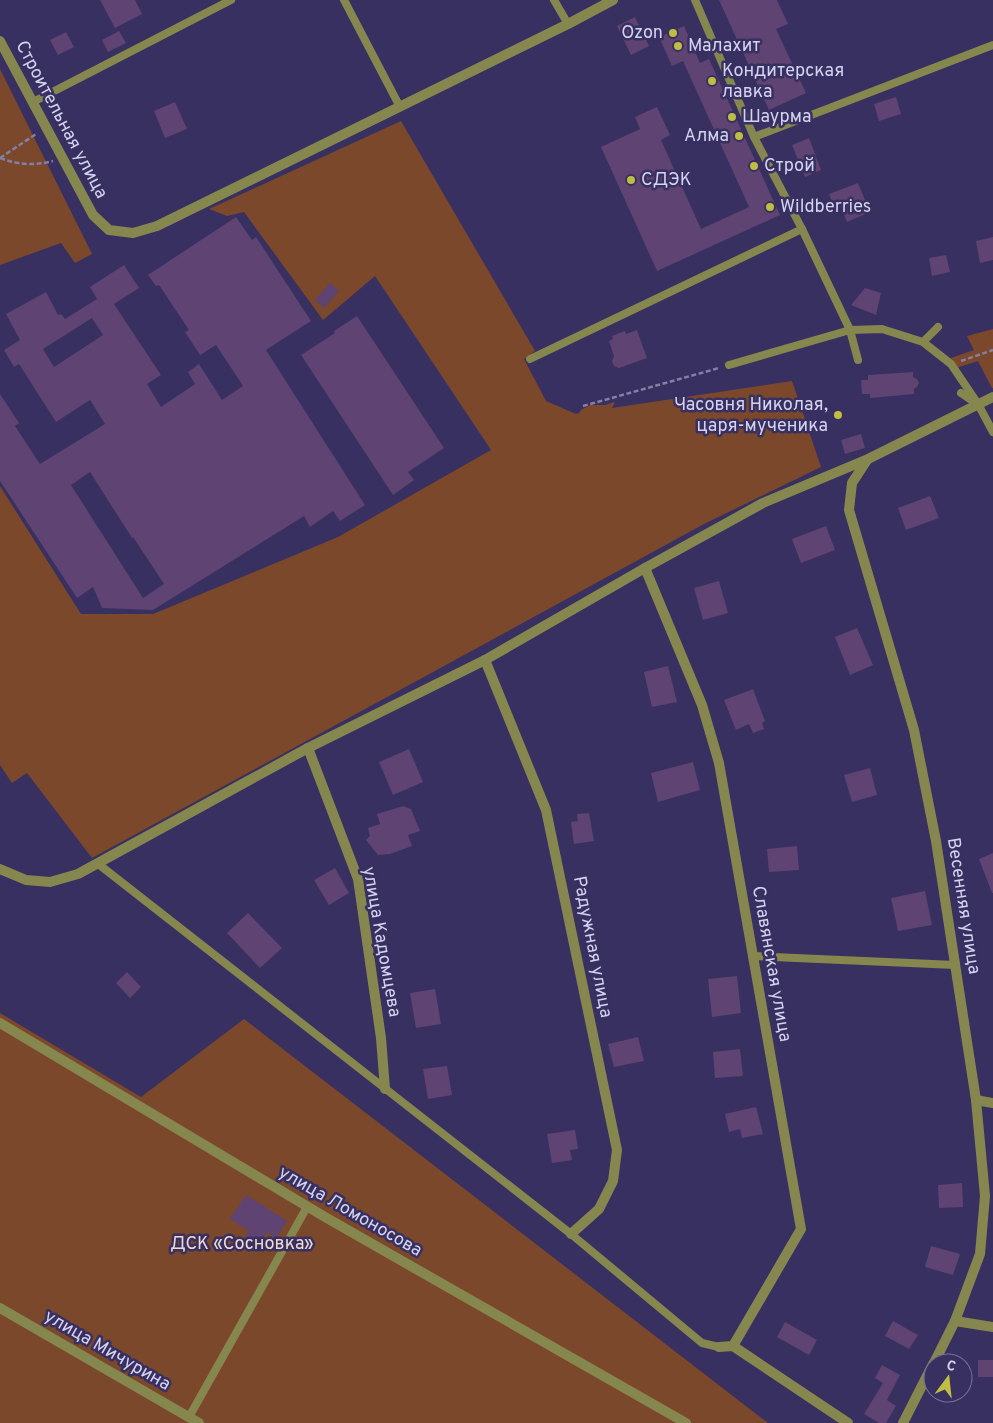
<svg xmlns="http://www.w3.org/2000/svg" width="993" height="1423" viewBox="0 0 993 1423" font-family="Overpass,sans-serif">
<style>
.green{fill:#7c482b}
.building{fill:#5e4373;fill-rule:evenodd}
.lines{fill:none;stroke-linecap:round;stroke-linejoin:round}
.path{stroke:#847fa6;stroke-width:2.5;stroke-dasharray:5 2.5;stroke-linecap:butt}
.lane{stroke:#86874e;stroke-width:8}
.street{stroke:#86874e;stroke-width:10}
.poi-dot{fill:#bfbe41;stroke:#373060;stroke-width:2}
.labels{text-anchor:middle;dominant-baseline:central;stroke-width:5;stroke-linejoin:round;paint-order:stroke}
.poi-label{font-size:18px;fill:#d5d3f1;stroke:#373060;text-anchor:start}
.street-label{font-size:18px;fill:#d5d3f1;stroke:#373060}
.park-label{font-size:18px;fill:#f0dace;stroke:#373060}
</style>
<rect width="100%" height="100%" fill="#373060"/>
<g class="green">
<polygon points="0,69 92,254 75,263 61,243 0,265"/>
<polygon points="401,121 535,351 524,359 546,401 576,414 579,413 581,410 590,405 605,405 615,402 612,408 792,381 821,467 704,524 92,858 27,773 12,783 0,765 0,486 81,614 153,614 338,537 491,450 375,276 323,320 244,212 227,216 209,209"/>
<polygon points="993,329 993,388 992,388 978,361 956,368 951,358 974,350 967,336"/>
<polygon points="0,1013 141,1097 244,1019 768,1423 0,1423"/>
</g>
<g class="building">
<polygon points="100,0 135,0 142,14 115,28"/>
<polygon points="719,0 777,0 788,24 776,29 806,93 769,110"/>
<polygon points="635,17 649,46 631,55 617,26"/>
<polygon points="684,26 700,63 709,59 780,215 657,271 601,147 640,129 635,117 657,107 670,135 661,140 701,229 749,207 683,61 672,66 659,37"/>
<polygon points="119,31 126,43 108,52 102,40"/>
<polygon points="66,32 74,47 58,55 50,40"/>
<polygon points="896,97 901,114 879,121 874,104"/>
<polygon points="175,102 187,129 165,138 154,111"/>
<polygon points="809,138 821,170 805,177 792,145"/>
<polygon points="858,183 870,212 847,222 841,206 835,208 829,194"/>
<path d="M 236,217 L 252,240 L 256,237 L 311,321 L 266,350 L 365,505 L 340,521 L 333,511 L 310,527 L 304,516 L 153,610 L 102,608 L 93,587 L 77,598 L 0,481 L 0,394 L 19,423 L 15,426 L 40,464 L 105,424 L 90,400 L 56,422 L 19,364 L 14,367 L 4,350 L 20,340 L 6,314 L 46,292 L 58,315 L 61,314 L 65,319 L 97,299 L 90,287 L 124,265 L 139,288 L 114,304 L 161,375 L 147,384 L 161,407 L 195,384 L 188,372 L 199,364 L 222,400 L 243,386 L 216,345 L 200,355 L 185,332 L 189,330 L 159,285 L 156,286 L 148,275 ZM 92,318 L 103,335 L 54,367 L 43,349 ZM 90,472 L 132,538 L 133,537 L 164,584 L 143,598 L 71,485 Z"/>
<polygon points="993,237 993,260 980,263 976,241"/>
<polygon points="946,255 950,272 932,276 929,258"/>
<polygon points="330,283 339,291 324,308 315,300"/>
<polygon points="865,288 881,293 876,315 851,305"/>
<polygon points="357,316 444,448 408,472 414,480 393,495 301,355 335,333 334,331"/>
<polygon points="637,330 647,358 619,368 614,366 612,361 614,356 609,341 613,339 612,336 625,331 626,334"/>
<polygon points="913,372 913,377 917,379 919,383 917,387 914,389 914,394 870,398 870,394 862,394 861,380 868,380 868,375"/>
<polygon points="861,434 865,448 845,454 841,440"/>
<polygon points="930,496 939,518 906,530 898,508"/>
<polygon points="826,526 835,550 801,563 792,539"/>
<polygon points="719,581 728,613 703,620 694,588"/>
<polygon points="857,628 873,665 850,675 835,637"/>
<polygon points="668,666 677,702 652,707 644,672"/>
<polygon points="753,689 765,721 762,723 764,729 753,733 749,724 736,730 724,700"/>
<polygon points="409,749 423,782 393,795 379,762"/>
<polygon points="693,762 700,790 658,802 651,773"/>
<polygon points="870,768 877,795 852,802 844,775"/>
<polygon points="403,806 411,809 420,831 408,835 412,846 390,854 378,855 366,840 370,836 368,828 380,824 377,814"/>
<polygon points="589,813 594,841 574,844 571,822 578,821 577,814"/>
<polygon points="797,846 799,870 769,872 767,849"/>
<polygon points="993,853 993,893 992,893 979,859"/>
<polygon points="335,868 349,893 329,905 314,880"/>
<polygon points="925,891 932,925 898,931 891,898"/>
<polygon points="248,913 282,948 260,968 227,933"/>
<polygon points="127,972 141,987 130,998 116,983"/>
<polygon points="737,976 741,1013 712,1017 708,979"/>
<polygon points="435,989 441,1024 416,1028 410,993"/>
<polygon points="638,1037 644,1061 614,1067 608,1044"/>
<polygon points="740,1049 743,1076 715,1078 713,1052"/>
<polygon points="447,1066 452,1095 428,1099 423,1069"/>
<polygon points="756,1107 763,1134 742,1138 740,1129 729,1132 725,1114"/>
<polygon points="575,1130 578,1149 570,1150 572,1160 552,1163 547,1134"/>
<polygon points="962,1183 963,1207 939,1208 938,1185"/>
<polygon points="246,1195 287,1221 276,1238 267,1232 257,1248 244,1239 249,1231 230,1219"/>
<polygon points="931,1246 960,1254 953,1275 925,1267"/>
<polygon points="893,1321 918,1335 909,1349 885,1336"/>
<polygon points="785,1322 817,1340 809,1355 777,1337"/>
<rect x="978" y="1360" width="15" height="17"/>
<polygon points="882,1365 900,1375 887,1400 896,1406 886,1423 879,1423 864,1414 883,1383 875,1378"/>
</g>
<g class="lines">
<g class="path">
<path d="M 0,158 C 19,165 33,166 53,161"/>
<polyline points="0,158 36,134"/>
<polyline points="961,361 993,350"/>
<polyline points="583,406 719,368"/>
</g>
<g class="lane">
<polyline points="344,0 400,107"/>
<polyline points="554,0 568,24"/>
<polyline points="695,0 754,137 802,229 850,330 882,329 923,342 951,364 978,404 993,432"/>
<polyline points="33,102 231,0"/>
<polyline points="754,137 993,45"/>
<polyline points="923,342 938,327"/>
<polyline points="530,359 802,229"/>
<polyline points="729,365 850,330 858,360"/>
<polyline points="961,393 974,402"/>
<polyline points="97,863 571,1234 702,1343 719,1347"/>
<polyline points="753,956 955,965"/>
<polyline points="189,1417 307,1207"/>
</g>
<g class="street">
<polyline points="0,41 93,215 109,230 133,233 157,226 568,24 613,0"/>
<polyline points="867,460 852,483 849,510 914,730 936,841 976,1100 985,1196 980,1254 955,1321 934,1363"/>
<polyline points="645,568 702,705 719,763 801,1229 733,1346 719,1347"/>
<polyline points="485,660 546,810 617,1150 613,1181 599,1209 571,1234"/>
<polyline points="308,748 358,879 381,1038 385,1089"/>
<polyline points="0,869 26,880 50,882 78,874 308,748 485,660 645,568 763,503 868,459 993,397"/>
<polyline points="0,1023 325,1217 686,1423"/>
<polyline points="976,1100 993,1103"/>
<polyline points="0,1308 199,1423"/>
<polyline points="955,1321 993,1327"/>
<polyline points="733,1346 848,1423"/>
<polyline points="903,1423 933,1364"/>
</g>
</g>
<g class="poi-dot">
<circle cx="673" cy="33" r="5"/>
<circle cx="678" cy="46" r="5"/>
<circle cx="712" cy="81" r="5"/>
<circle cx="732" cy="117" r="5"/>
<circle cx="739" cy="136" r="5"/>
<circle cx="754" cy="166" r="5"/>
<circle cx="631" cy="180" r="5"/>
<circle cx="770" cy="207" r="5"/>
<circle cx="838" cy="415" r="5"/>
</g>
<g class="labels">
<g class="poi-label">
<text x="663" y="33" text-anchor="end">Ozon</text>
<text x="688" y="46">Малахит</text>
<text x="722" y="71">Кондитерская<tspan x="722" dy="21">лавка</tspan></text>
<text x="742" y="117">Шаурма</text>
<text x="729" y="136" text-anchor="end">Алма</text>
<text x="764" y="166">Строй</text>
<text x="641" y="180">СДЭК</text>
<text x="780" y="207">Wildberries</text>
<text x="828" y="405" text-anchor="end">Часовня Николая,<tspan x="828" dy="21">царя-мученика</tspan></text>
</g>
<g class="street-label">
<text transform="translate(61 120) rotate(62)">Строительная улица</text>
<text transform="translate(963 906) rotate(81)">Весенняя улица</text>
<text transform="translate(381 942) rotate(80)">улица Кадомцева</text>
<text transform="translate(592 947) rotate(79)">Радужная улица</text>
<text transform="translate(771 964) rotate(80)">Славянская улица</text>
<text transform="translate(350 1212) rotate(30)">улица Ломоносова</text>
<text transform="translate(107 1351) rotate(30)">улица Мичурина</text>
</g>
<g class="park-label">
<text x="242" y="1244">ДСК «Сосновка»</text>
</g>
</g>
<g transform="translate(948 1378) rotate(15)"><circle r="24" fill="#373060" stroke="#76719a"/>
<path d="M0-4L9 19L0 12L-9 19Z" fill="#bfbe41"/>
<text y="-8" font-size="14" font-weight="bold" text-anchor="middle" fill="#d5d3f1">С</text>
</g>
</svg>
